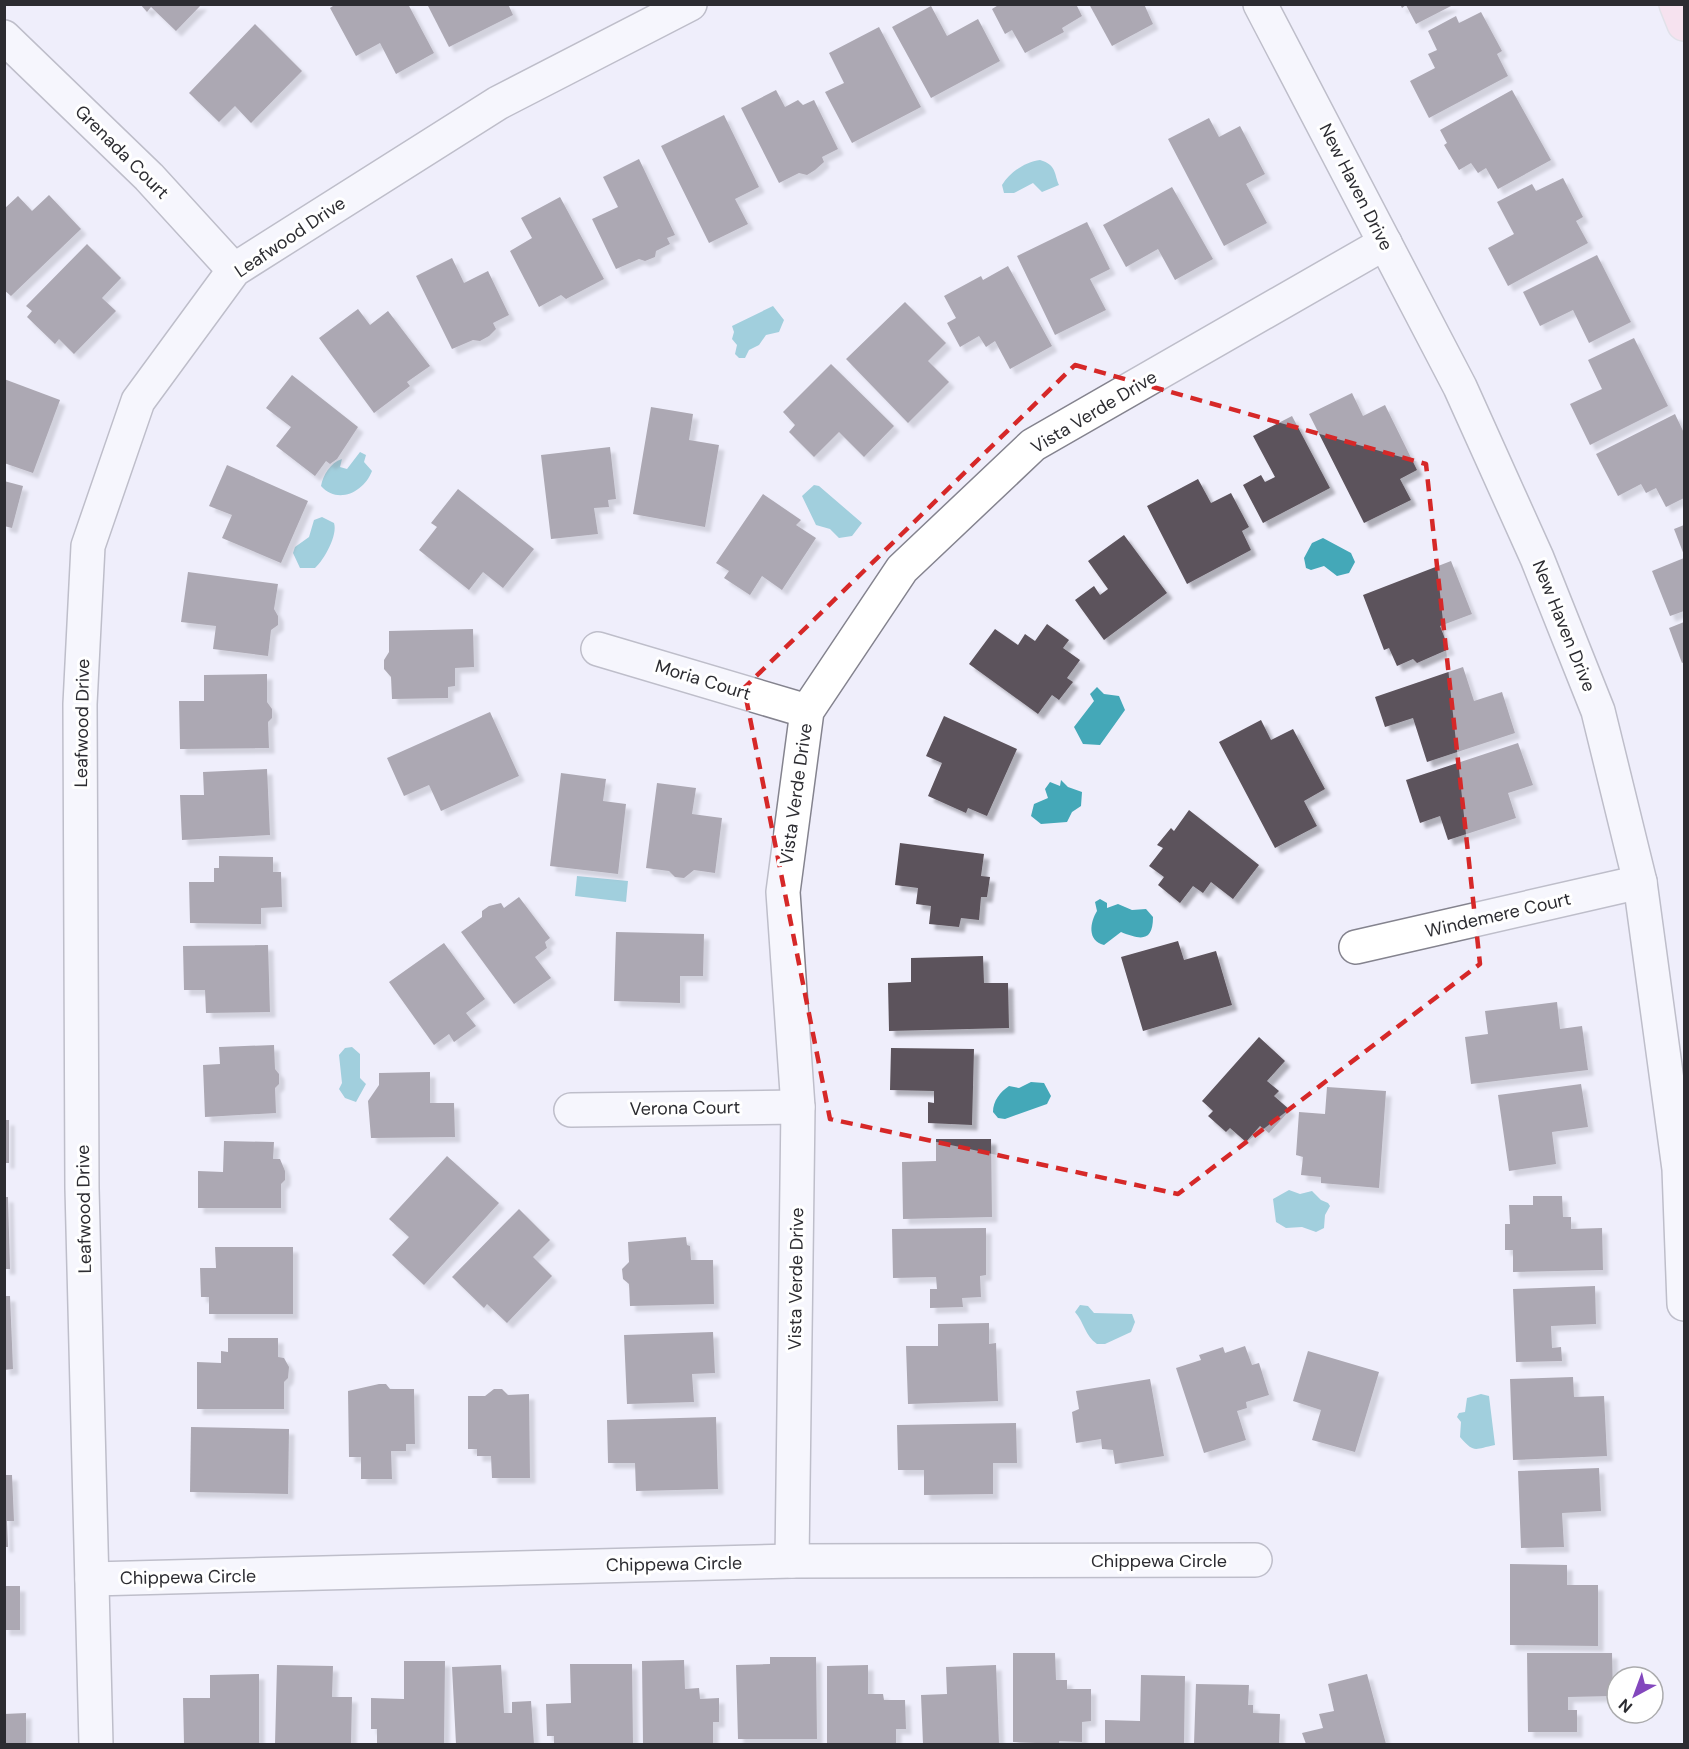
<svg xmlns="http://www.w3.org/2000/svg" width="1689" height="1749" viewBox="0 0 1689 1749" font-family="'DM Sans',sans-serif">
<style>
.water{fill:#44a8b8}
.building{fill:#5c535b;filter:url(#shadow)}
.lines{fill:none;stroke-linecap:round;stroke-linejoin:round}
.minor-casing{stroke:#84838e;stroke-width:36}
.major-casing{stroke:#d1d1d2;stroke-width:36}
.minor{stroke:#fff;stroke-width:33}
.major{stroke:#ffd3df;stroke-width:33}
.marked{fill:none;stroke:#d62828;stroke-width:4.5;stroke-dasharray:12 8;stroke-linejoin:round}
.labels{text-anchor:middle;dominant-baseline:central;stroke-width:6;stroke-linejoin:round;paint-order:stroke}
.street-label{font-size:18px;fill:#2c2c31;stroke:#fff}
</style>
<defs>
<filter id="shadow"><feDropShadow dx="5.5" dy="5.5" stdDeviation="1.5" flood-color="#0004"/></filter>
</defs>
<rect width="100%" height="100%" fill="#efeefb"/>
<g class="water">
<path d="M 1040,160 C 1057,165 1054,174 1059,185 L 1042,192 L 1033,183 L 1014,193 L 1004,193 L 1002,185 C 1010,172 1025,162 1040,160 Z"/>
<polygon points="773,306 784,320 779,332 766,335 759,345 749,350 745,358 739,358 735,354 737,345 732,339 734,332 732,326"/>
<path d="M 360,452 L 366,455 L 364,462 L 372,471 C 364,492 338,505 321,486 C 323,475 330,463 342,459 L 340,467 L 347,469 Z"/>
<polygon points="814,485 819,486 862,523 852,536 839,538 830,529 816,525 802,496"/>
<path d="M 322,517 L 334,523 C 338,535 324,560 315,568 L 300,568 L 293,553 L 295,547 L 309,537 L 314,520 Z"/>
<polygon points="1323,538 1351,553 1355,562 1349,573 1337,576 1324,566 1311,570 1306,568 1304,558 1312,543"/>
<polygon points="1097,687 1104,694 1119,696 1125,710 1100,745 1083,744 1074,727 1094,701 1090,694"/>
<polygon points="1061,780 1068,787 1082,792 1081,806 1072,812 1067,822 1041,824 1031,816 1034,804 1048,798 1045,789 1050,782 1060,786"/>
<polygon points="577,876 628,881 626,902 575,896"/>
<path d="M 1100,899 L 1107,903 L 1107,908 L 1118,904 L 1132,910 L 1146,909 L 1153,917 C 1153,942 1141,940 1121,932 L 1104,945 C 1087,941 1090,922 1097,911 L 1095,902 Z"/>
<polygon points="352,1047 360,1054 360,1078 366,1084 356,1102 345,1098 339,1089 342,1083 339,1055 345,1048"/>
<path d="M 1031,1082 L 1044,1083 L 1051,1096 L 1047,1104 L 1005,1119 L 998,1118 L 993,1112 C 993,1101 1000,1092 1009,1086 L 1019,1088 Z"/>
<polygon points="1289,1190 1300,1194 1312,1191 1321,1200 1328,1203 1330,1206 1325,1215 1324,1228 1316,1232 1302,1227 1286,1228 1276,1222 1273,1199"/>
<path d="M 1080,1305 L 1088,1306 L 1094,1313 L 1132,1314 L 1135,1322 L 1131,1332 L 1105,1344 L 1097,1344 C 1085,1336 1084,1322 1075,1312 Z"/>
<path d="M 1481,1394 L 1489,1396 L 1495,1445 C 1474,1449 1475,1454 1460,1437 L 1461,1422 L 1457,1417 L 1459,1413 L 1465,1412 L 1467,1398 Z"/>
</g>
<g class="building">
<polygon points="140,4 202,4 176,31 151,7 147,12"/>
<polygon points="336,4 408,4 434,53 396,74 380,43 356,56 330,8"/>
<polygon points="427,4 508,4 513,15 449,47"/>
<polygon points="1000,4 1076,4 1082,16 1062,28 1064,32 1025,53 1012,30 1005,34 992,9"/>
<polygon points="1089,4 1144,4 1153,24 1112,46"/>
<polygon points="1400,4 1408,5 1453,5 1416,24 1406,5 1402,8"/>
<polygon points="931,6 947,36 978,19 1000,61 931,98 892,27"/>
<polygon points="1481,12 1502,51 1497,54 1508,76 1429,118 1410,81 1435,68 1428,54 1437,50 1428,31 1456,16 1459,23"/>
<polygon points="255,24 302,71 251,123 235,106 219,122 189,93"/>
<polygon points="879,27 921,107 852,143 825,92 844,83 829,53"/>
<polygon points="776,90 785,107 798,100 803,105 814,100 838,149 822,157 824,162 815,170 807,175 799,173 779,183 741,108"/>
<polygon points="1512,90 1551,160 1498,189 1486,168 1478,173 1471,163 1459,170 1444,145 1447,143 1440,130"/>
<polygon points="724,115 759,187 735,199 748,224 709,243 661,146"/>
<polygon points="1209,118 1219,137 1240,126 1265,174 1246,184 1267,223 1224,246 1168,139"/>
<polygon points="639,159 675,235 667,238 670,244 656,251 655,257 645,261 639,259 616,269 592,219 618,207 603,177"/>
<polygon points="1563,178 1583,217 1576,221 1588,243 1508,286 1488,248 1514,234 1497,202 1532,184 1536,191"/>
<polygon points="1172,187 1213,259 1175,280 1158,249 1126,267 1103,225"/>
<polygon points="49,195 81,229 11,296 4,290 4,209 18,196 32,211"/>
<polygon points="560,197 604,279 566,299 561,295 539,307 510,251 532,238 521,218"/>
<polygon points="1087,222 1110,269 1090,279 1106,310 1055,335 1017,256"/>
<polygon points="87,244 121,278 102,298 116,311 74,354 59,339 55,344 27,317 32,311 26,306"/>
<polygon points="1597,255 1631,322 1589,343 1573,310 1540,326 1523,292"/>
<polygon points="452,258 464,283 488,271 509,315 493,323 496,329 489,336 480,341 473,340 452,349 416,276"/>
<polygon points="1008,266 1052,346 1010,369 995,341 986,347 979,336 960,347 947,323 956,318 944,296 981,276 983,280"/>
<polygon points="905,302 946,343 928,361 949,382 908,423 846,359"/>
<polygon points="358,309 370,325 388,311 430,366 407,382 410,386 374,413 319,338"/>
<polygon points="1634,338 1668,406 1590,445 1570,404 1602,389 1588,360"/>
<polygon points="831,364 894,426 864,457 839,432 814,457 789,432 795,425 783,412"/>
<polygon points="292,375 358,427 337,459 330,464 326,461 315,476 276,446 291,427 266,408"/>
<polygon points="4,379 60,400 33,473 4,463"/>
<polygon points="1352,393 1363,416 1385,405 1417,470 1400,479 1411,500 1364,523 1309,414"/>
<polygon points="651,407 693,414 689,440 719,445 705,527 633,514"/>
<polygon points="1675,414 1684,433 1684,498 1666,507 1656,488 1646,493 1641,484 1618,496 1596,454"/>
<polygon points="1292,416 1330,488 1263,523 1243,485 1261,475 1265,482 1275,477 1253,436"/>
<polygon points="610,447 616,499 608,500 609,507 594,508 598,534 551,539 541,455"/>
<polygon points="227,465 308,501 281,563 222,538 232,515 209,506"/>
<polygon points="1198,479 1211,503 1231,493 1249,527 1242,531 1251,550 1187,584 1147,506"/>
<polygon points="4,481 23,486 12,528 4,526"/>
<polygon points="458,489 534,549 503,588 483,572 469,590 419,550 437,527 431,523"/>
<polygon points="763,494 801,520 796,525 816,538 782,590 762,576 750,595 724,578 729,571 716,563"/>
<polygon points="1684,525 1684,555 1674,529"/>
<polygon points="1124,535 1167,593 1104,640 1075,600 1094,586 1100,595 1108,589 1088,561"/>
<polygon points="1684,558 1684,611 1670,616 1652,571"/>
<polygon points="1451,561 1472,614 1440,626 1449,649 1417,663 1413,659 1397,666 1389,648 1384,650 1363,595"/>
<polygon points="188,572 278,584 274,609 278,616 278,625 271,630 268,656 213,649 216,626 181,622"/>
<polygon points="1684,622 1684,662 1682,663 1669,628"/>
<polygon points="1047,624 1069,640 1063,648 1080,660 1067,678 1073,682 1059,700 1052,695 1038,714 969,664 995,629 1018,645 1025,634 1035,641"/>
<polygon points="473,629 474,667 455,668 455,686 448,687 448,698 392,699 391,677 384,669 384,660 389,652 389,631"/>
<polygon points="1463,667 1474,701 1502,692 1515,733 1427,762 1413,718 1385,727 1375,697"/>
<polygon points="267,674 267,702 272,709 272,718 268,722 269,748 180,749 179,701 204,701 204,675"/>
<polygon points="490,712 519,776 441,811 429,785 404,796 387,758"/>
<polygon points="944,716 1017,749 987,816 968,808 966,813 928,796 942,763 926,756"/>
<polygon points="1261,720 1271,740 1293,729 1325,789 1304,801 1317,826 1275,848 1219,742"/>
<polygon points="1518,743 1533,785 1508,793 1516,818 1448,840 1440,816 1420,823 1406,780"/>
<polygon points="267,769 270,835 182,840 180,795 204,795 203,772"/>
<polygon points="561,773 606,779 603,801 626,804 618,874 550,866"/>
<polygon points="657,783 696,788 692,814 722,818 715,873 694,870 684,878 675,877 669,871 646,868"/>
<polygon points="1189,810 1259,865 1233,899 1211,882 1203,893 1193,886 1180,903 1158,885 1164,877 1149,866 1163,848 1157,845 1171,828 1174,831"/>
<polygon points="900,843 984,854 981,876 990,877 987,897 981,897 979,920 961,918 959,927 929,924 931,906 916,904 918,888 895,885"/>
<polygon points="219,856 273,857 273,872 281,872 282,907 261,908 261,924 190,923 189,882 214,882 214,868 219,868"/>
<polygon points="519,897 550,938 545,942 547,948 535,957 551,978 514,1004 461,932 482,917 482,911 489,906 501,903 504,908"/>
<polygon points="616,932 704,934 703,976 680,976 680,1003 614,1001"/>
<polygon points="1178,941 1184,960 1216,951 1232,1005 1143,1031 1121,957"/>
<polygon points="444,943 485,999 466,1013 476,1026 454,1042 449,1034 434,1045 389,982"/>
<polygon points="268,945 270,1012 206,1013 205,990 184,990 183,946"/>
<polygon points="983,956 984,983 1008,983 1009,1028 889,1031 888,983 911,982 911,958"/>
<polygon points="1557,1002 1560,1029 1582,1026 1588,1070 1471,1084 1465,1037 1488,1034 1485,1011"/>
<polygon points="1259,1037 1285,1061 1267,1081 1279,1091 1274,1096 1290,1110 1269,1133 1260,1126 1246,1142 1230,1128 1226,1132 1208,1116 1213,1111 1202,1101"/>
<polygon points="274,1045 275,1069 279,1074 279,1084 275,1088 276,1113 205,1117 203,1065 220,1064 219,1047"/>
<polygon points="891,1048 974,1049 972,1125 928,1123 928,1102 934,1103 934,1091 890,1090"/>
<polygon points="430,1072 430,1103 454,1103 455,1137 371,1138 368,1101 379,1085 379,1073"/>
<polygon points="1581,1084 1588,1127 1552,1132 1556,1164 1509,1171 1498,1095"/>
<polygon points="1327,1087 1386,1091 1379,1188 1321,1183 1321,1177 1301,1175 1303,1157 1296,1155 1299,1112 1325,1114"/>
<rect x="5" y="1120" width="4" height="43"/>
<polygon points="936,1139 991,1139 992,1217 903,1219 902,1162 936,1161"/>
<polygon points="224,1141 274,1142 273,1159 280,1159 285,1171 285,1180 281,1184 281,1208 198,1208 198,1171 223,1172"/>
<polygon points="447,1156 499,1203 424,1285 392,1255 409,1237 389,1219"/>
<polygon points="1533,1196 1562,1196 1563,1217 1571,1217 1571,1229 1602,1228 1603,1270 1513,1272 1513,1250 1505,1250 1505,1224 1510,1224 1509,1205 1533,1205"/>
<polygon points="4,1197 8,1197 10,1269 4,1269"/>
<polygon points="519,1209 550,1240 533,1257 552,1276 507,1323 487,1304 484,1308 452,1277"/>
<polygon points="986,1228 986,1275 980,1276 981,1297 962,1298 963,1307 930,1308 930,1289 937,1289 936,1277 893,1278 892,1229"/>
<polygon points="686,1237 687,1245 690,1246 691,1260 713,1260 714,1304 630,1306 629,1284 623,1279 622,1269 629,1262 628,1242"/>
<polygon points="215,1247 293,1247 293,1314 209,1314 209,1297 201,1297 200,1268 216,1268"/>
<polygon points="1595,1286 1596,1324 1551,1326 1552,1348 1561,1347 1562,1361 1516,1362 1513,1289"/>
<polygon points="4,1296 10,1296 13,1369 4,1370"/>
<polygon points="989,1323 989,1344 996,1343 998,1401 908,1404 906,1346 938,1346 938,1324"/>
<polygon points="713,1332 715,1373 692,1374 694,1402 627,1404 624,1335"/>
<polygon points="228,1338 278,1338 278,1357 284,1358 289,1367 288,1378 284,1382 284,1409 197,1409 197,1362 221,1363 221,1351 228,1352"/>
<polygon points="1245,1346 1252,1365 1259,1363 1269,1395 1246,1402 1247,1408 1237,1411 1246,1440 1204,1453 1176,1368 1201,1360 1199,1355 1223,1347 1225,1353"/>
<polygon points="1308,1351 1379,1372 1355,1452 1312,1440 1321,1410 1293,1401"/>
<polygon points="1573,1377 1574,1397 1604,1396 1607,1456 1513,1460 1510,1379"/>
<polygon points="1150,1379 1164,1456 1115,1464 1113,1450 1102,1449 1101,1439 1076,1443 1072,1412 1079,1409 1076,1391"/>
<polygon points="379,1384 386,1384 390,1389 414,1389 415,1444 406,1444 406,1451 391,1451 392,1479 361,1479 361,1457 349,1457 348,1391"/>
<polygon points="494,1389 502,1389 508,1395 529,1394 530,1478 492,1478 491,1456 477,1456 477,1449 468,1449 468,1396 485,1396"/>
<polygon points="716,1417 718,1489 636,1491 635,1463 608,1463 607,1420"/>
<polygon points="1016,1423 1017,1463 993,1463 993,1494 924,1495 924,1470 898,1470 897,1425"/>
<polygon points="191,1427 289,1429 288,1494 190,1492"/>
<polygon points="1599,1468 1601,1511 1562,1513 1564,1547 1521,1548 1518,1471"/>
<polygon points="4,1475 12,1475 14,1521 7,1521 8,1547 4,1547"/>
<polygon points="1510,1564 1567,1565 1567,1585 1598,1585 1598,1646 1510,1645"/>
<rect x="4" y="1586" width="16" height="44"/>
<polygon points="1013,1653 1055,1653 1056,1680 1067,1680 1067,1689 1091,1689 1091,1721 1082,1722 1082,1742 1059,1741 1059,1744 1013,1742"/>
<polygon points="1527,1653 1612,1653 1613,1696 1568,1697 1568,1710 1577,1710 1577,1732 1528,1732"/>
<polygon points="770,1657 816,1657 817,1739 738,1739 736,1665 770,1664"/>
<polygon points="684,1660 685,1689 699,1688 700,1699 719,1698 719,1722 713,1722 713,1744 643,1744 642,1661"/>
<polygon points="404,1661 445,1661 444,1744 377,1744 377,1729 371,1729 371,1698 404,1699"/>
<polygon points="570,1664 632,1664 633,1744 554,1744 554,1736 547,1736 546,1704 571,1703"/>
<polygon points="277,1665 333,1666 332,1697 352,1697 351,1744 275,1744"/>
<polygon points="501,1665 504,1713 512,1713 512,1702 531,1701 534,1744 456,1744 452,1667"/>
<polygon points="868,1665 868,1694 883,1694 884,1700 905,1700 906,1729 896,1729 896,1744 827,1744 827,1666"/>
<polygon points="996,1665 999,1744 923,1744 921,1695 947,1694 946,1667"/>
<polygon points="259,1674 259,1744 184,1744 183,1698 210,1698 210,1675"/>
<polygon points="1367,1674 1386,1744 1306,1744 1302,1733 1323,1728 1319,1714 1334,1711 1328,1684"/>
<polygon points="1141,1675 1185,1676 1184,1744 1105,1744 1105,1720 1140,1721"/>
<polygon points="1196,1684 1249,1685 1248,1705 1253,1705 1253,1713 1280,1714 1279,1744 1194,1744"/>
<polygon points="26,1713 26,1744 4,1744 4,1714"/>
</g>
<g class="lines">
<g class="minor-casing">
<g id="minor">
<polyline points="1260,4 1460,387 1537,558 1598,711 1640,882 1679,1169 1684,1304"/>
<polyline points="4,37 149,177 234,270"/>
<polyline points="598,649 807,711"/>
<polyline points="1356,947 1640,882"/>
<polyline points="571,1110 798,1107"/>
<polyline points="792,1561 798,1107 783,892 807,711 902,569 1033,445 1385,243"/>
<polyline points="92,1579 792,1561 1255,1560"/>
<polyline points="96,1744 82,1188 80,704 88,546 138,401 234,270 498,103 690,4"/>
</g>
</g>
<g class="major-casing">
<polyline id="major" points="1676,4 1684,24"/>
</g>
<use href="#minor" class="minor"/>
<use href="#major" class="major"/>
</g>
<path d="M0 0H1689V1749H0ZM 1075,365 L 1426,464 L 1480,964 L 1178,1194 L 830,1119 L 744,688 Z" fill="#efeefb" fill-opacity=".55" fill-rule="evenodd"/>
<path class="marked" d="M 1075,365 L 1426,464 L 1480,964 L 1178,1194 L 830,1119 L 744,688 Z"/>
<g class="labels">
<g class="street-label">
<text transform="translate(122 152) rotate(45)">Grenada Court</text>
<text transform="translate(1356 187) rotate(63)">New Haven Drive</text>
<text transform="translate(290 237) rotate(-34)">Leafwood Drive</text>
<text transform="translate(1094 412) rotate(-31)">Vista Verde Drive</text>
<text transform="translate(1564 626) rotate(68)">New Haven Drive</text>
<text transform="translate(703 680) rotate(17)">Moria Court</text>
<text transform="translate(82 723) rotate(-89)">Leafwood Drive</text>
<text transform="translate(796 794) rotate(-82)">Vista Verde Drive</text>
<text transform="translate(1498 915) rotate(-13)">Windemere Court</text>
<text transform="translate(685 1108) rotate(-1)">Verona Court</text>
<text transform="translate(84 1209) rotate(-91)">Leafwood Drive</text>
<text transform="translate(796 1279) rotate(-89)">Vista Verde Drive</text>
<text x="1159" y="1561">Chippewa Circle</text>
<text transform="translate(674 1564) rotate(-1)">Chippewa Circle</text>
<text transform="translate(188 1577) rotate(-1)">Chippewa Circle</text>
</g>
</g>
<rect width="1689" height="1749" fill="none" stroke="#2c2c31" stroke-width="12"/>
<g transform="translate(1635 1695) rotate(221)"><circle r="28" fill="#ffffff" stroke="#ababad" stroke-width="1.5"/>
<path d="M0-4.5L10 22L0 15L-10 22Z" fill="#8347bd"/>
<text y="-9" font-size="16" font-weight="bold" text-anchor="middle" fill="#2c2c31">N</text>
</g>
</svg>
